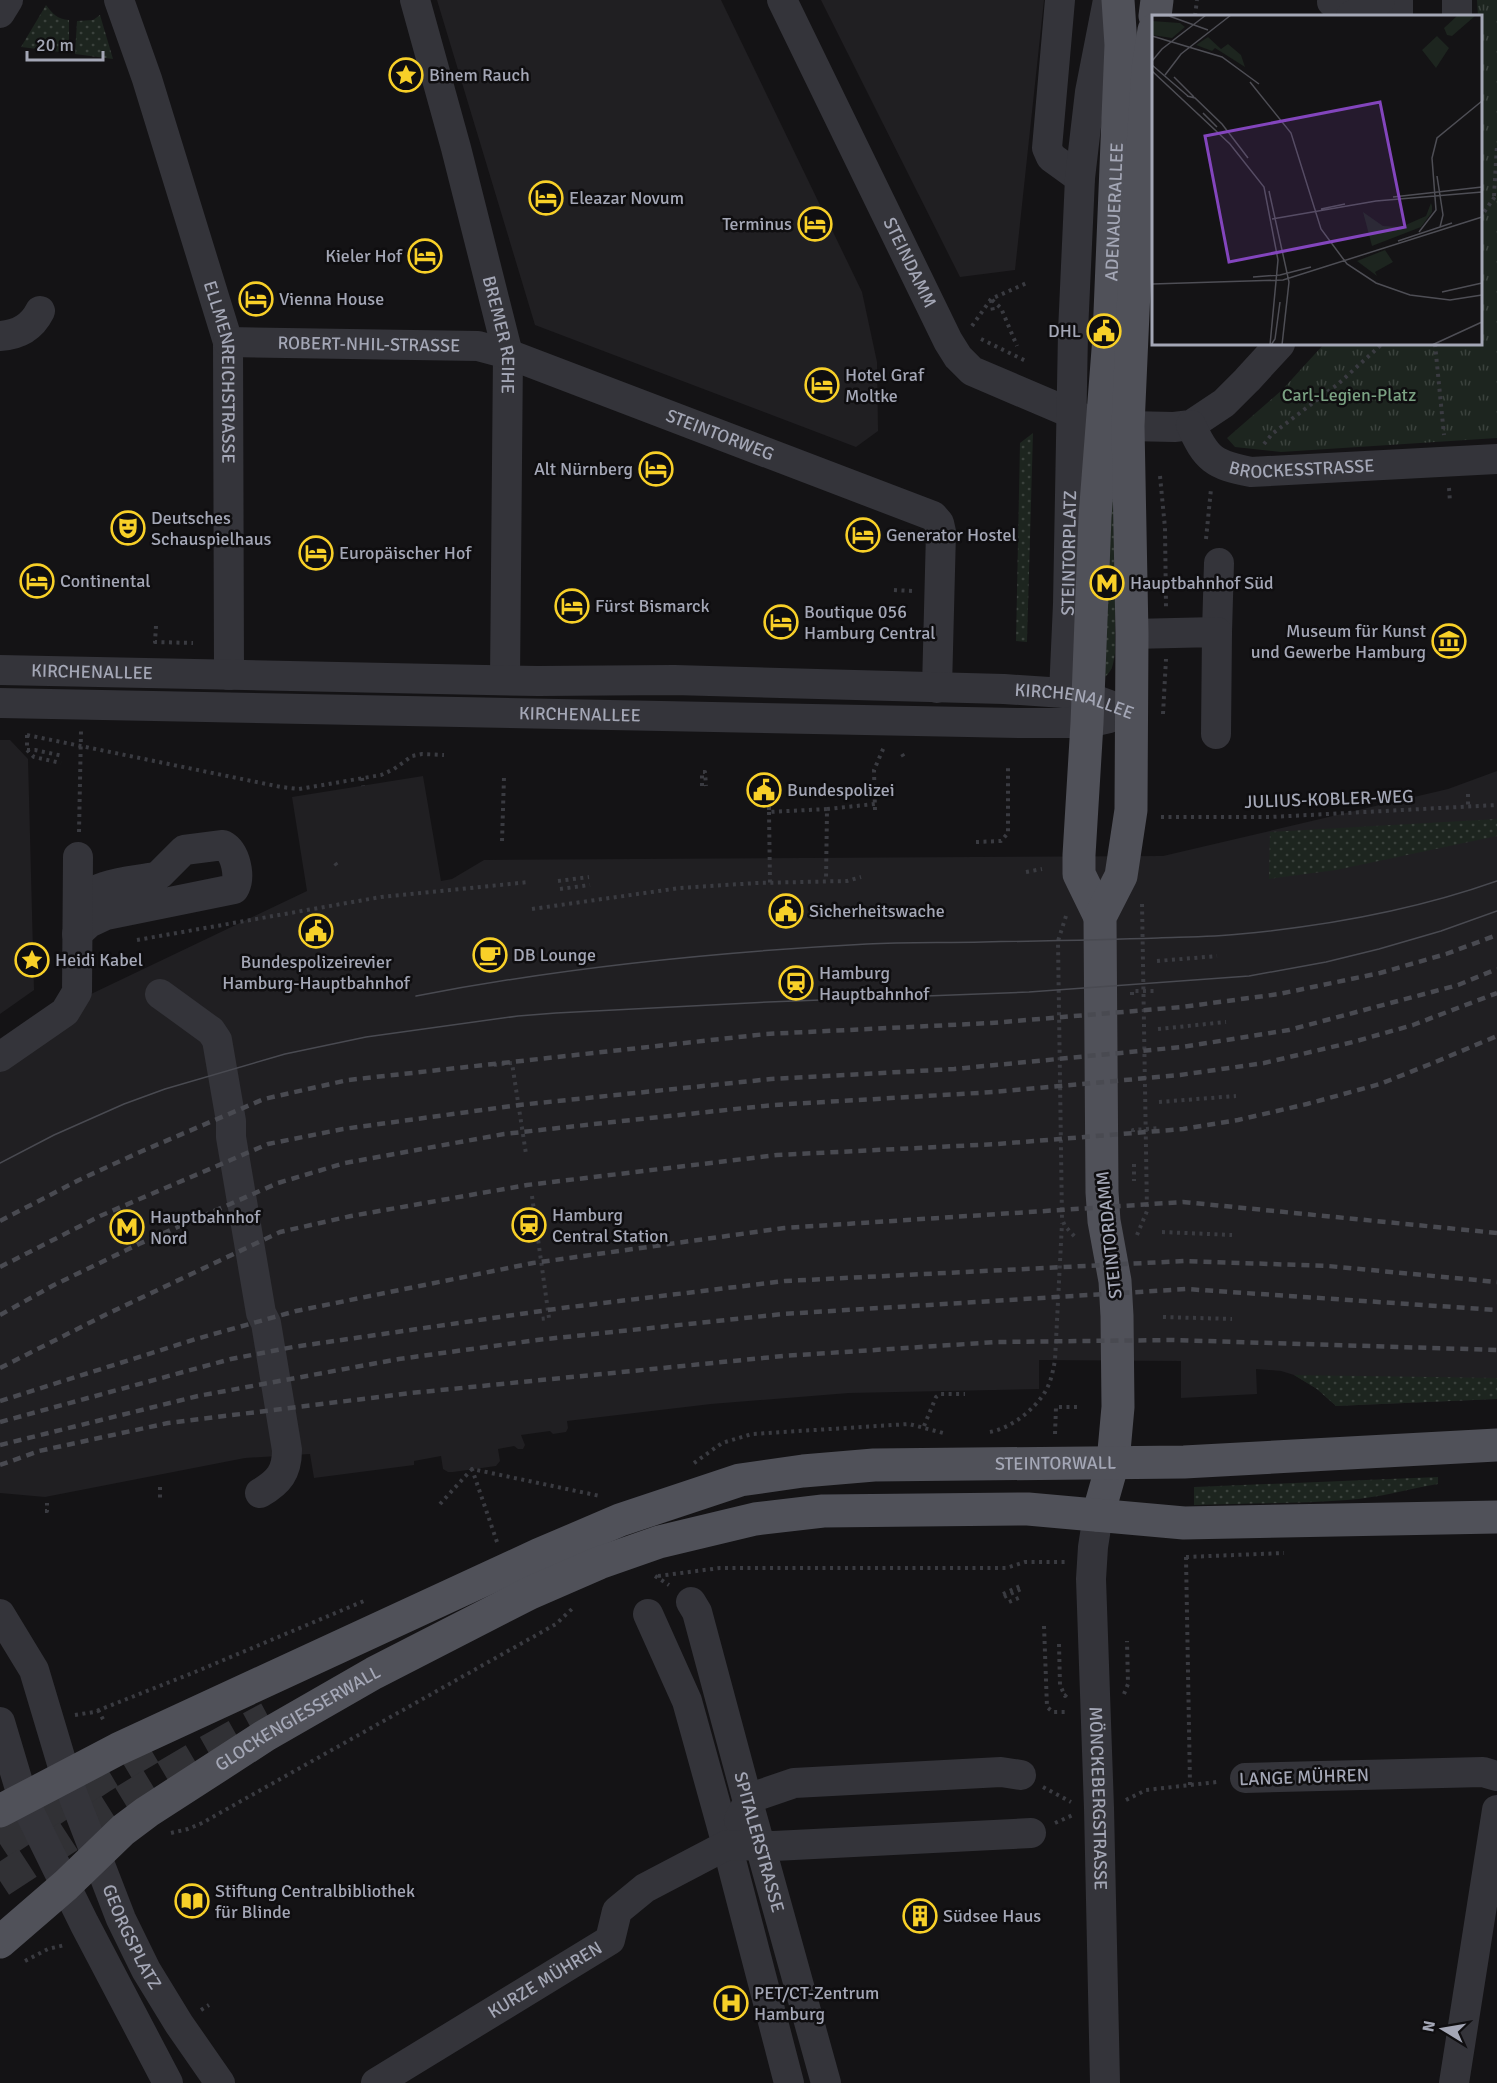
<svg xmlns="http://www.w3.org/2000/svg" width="1497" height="2083" viewBox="0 0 1497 2083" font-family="Signika,sans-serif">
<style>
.built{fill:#201f22}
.grass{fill:url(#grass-dots)}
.park{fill:url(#park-tufts)}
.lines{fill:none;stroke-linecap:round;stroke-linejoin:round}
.major-tunnel{stroke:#313135;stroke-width:33;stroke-dasharray:33 16;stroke-linecap:butt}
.path{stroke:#3a3b41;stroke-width:4;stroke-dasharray:3 4.5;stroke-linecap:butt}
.minor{stroke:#34343a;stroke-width:30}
.major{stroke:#505159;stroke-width:33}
.tram{stroke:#494a51;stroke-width:1.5}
.rail{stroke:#494a51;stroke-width:4.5;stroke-dasharray:8 6;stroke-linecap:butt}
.labels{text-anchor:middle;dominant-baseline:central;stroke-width:5;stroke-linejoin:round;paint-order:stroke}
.poi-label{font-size:18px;fill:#a4a7b6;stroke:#0f0e10;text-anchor:start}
.street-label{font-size:18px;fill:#a4a7b6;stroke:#0f0e10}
.park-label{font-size:18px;fill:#7ba283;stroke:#0f0e10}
.inset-road{fill:none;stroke:#4e4e55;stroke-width:1.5}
.view{fill:#8345bd;fill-opacity:0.15;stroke:#8345bd;stroke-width:3}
.inset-edge{fill:none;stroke:#a4a7b6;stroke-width:3}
</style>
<defs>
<pattern id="grass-dots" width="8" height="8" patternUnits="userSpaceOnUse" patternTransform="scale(1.5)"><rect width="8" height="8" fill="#1d251f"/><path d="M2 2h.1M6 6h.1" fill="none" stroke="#3b423d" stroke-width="1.8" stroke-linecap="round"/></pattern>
<pattern id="park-tufts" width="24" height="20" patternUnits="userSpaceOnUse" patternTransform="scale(1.5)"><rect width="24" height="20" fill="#1d251f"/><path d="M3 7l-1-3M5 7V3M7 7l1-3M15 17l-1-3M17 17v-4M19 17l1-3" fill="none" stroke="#3b423d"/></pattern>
</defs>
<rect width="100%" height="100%" fill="#141315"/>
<g class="built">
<polygon points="437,0 721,0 862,292 877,362 878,431 856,447 535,325"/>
<polygon points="821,0 1044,0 1015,270 960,277"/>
<polygon points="0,740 10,740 28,759 34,990 0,1014"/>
<polygon points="1497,771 1497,1399 1336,1406 1317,1389 1294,1375 1281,1371 1256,1369 1257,1394 1181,1398 1181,1361 1039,1360 1039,1389 849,1393 711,1404 567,1421 568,1428 566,1432 553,1434 550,1431 521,1435 525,1445 523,1449 518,1449 514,1446 498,1449 500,1461 496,1466 453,1472 448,1472 443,1469 441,1456 414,1461 414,1465 314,1478 310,1454 245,1458 45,1497 0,1493 0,1040 24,1026 307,891 292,797 423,776 441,881 452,879 484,860 1163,856 1448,789"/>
</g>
<g class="grass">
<path d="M 46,5 C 53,14 57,19 69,20 L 69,53 L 21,47 Z"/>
<polygon points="100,15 113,59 75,54 77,21 93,20"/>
<polygon points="1033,433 1027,642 1016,641 1020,443"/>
<path d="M 1115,476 L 1115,653 C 1113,664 1113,672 1103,678 L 1106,507 Z"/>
<polygon points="1497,819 1497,836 1336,870 1269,879 1270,832"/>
<polygon points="1294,1375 1497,1378 1497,1399 1336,1406 1317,1389"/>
<path d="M 1438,1477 L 1438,1484 C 1408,1489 1378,1498 1347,1500 C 1296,1504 1245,1503 1194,1505 L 1194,1487 Z"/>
</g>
<polygon class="park" points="1477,0 1497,0 1497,438 1281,452 1235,447 1227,438 1282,390 1324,344 1480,344 1480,16 1478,16"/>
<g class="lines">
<g class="major-tunnel">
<polyline points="0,1844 103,1776 150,1748"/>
<path d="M 0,1881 C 88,1823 176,1767 269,1718"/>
</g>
<g class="path">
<polyline points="1195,16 1197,0"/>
<polyline points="1494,196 1497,145"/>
<polyline points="1480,218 1496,195"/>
<polyline points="991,300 993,311"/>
<polyline points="992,300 1001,308 1017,346"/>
<polyline points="972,326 991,299 1029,282"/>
<polyline points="981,339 1028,362"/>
<polyline points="1435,344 1444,435"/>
<polyline points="1264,444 1272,434 1338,384 1382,344"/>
<polyline points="1160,476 1165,528 1166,607"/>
<polyline points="1449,488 1450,502"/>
<polyline points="1206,539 1211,489"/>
<polyline points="894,590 913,591"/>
<polyline points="156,626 155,642 193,643"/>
<polyline points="1163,714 1166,659"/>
<polyline points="27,735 281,787 299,789 381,775 394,769 412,756 422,754 444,755"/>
<polyline points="27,735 27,750 34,757 61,763"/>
<polyline points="27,750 35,750 63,756"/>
<polyline points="902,754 905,759"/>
<polyline points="362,778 363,786"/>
<polyline points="702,786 702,772 705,772 706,786"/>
<polyline points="1468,794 1468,806"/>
<polyline points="769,807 769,812 827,809 826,881"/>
<polyline points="827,809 875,804"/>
<polyline points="875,810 874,770 884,747"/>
<polyline points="769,812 770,883"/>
<polyline points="1161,817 1271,817 1497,805"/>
<polyline points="79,832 81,731"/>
<polyline points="502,841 504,777"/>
<polyline points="976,842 1001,841 1008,833 1008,767"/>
<polyline points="335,863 338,867"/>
<polyline points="1026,872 1042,869"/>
<polyline points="558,881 589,877"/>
<polyline points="560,889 590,885"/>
<polyline points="532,909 680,888 757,883 847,881 861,877"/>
<polyline points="1066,916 1058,941 1062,1219 1065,1226 1076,1238"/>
<polyline points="137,940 381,897 529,882"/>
<polyline points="1157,961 1217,956"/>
<polyline points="1132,995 1132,991 1157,991"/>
<polyline points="1158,1029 1226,1022"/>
<polyline points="494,1065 512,1063 526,1154"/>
<polyline points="1159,1102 1236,1096"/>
<polyline points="1133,1132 1133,1130 1160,1128"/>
<polyline points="1134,1164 1134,1181"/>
<polyline points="532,1196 549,1318 538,1319"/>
<polyline points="1162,1232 1232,1235"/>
<polyline points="1137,1235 1147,1211 1142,902"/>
<polyline points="1163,1317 1232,1319"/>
<polyline points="924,1426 936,1397 940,1394 965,1394"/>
<path d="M 990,1432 C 1011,1428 1034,1410 1045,1392 C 1051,1382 1053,1371 1055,1360 L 1062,1223"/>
<polyline points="1055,1434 1056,1407 1079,1407"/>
<polyline points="694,1463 722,1443 752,1434 909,1424 947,1434"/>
<polyline points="160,1487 160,1498 162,1498"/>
<polyline points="440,1504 471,1470"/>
<polyline points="45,1511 47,1511 47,1503"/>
<polyline points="497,1542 472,1469 600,1496"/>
<polyline points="1186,1557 1284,1553"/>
<polyline points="1186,1557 1190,1785"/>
<polyline points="655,1576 669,1585"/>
<polyline points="658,1576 720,1568 1006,1568 1025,1562 1066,1562"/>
<polyline points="1003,1594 1020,1586"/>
<polyline points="1004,1597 1021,1589"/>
<polyline points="1009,1602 1021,1597"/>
<polyline points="1044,1626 1047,1707 1053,1712 1069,1712"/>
<polyline points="1059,1644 1060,1685 1065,1696 1067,1694"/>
<polyline points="1124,1694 1128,1684 1127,1641"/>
<polyline points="98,1710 105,1723"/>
<polyline points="75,1715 94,1712 195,1672 364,1601"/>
<polyline points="1043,1787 1071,1802"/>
<polyline points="1126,1800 1146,1790 1217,1782"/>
<polyline points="1055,1823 1073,1815"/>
<polyline points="171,1833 188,1829 202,1823 556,1624 574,1607"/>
<polyline points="25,1961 48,1949 65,1945"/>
<polyline points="201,2010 209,2005"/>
</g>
<g class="minor">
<path id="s1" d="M 119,0 L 147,79 L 228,342 L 229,675"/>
<path id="s2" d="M 415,0 L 456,148 L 508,354 L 505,680"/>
<path id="s3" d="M 782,0 L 948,341 L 958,357 L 972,371 L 1087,420 L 1128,426 L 1174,427 L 1191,425 L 1224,403 L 1247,380 L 1280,344"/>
<polyline points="1060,0 1047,148 1051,157 1080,178"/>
<polyline points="1398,0 1398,16"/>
<polyline points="1457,0 1457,16"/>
<polyline points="1332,2 1334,0"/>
<polyline points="0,13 8,0"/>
<polyline points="1351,16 1380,0"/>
<path d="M 0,336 C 18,335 32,327 40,311"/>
<path id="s4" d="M 228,342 L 478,346 L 508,354 L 933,516 L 939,523 L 941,532 L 937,688"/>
<path id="s5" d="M 1191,425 C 1206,459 1214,465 1251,472 L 1497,459"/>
<polyline points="1217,632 1219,563"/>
<polyline points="1132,634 1217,632 1216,734"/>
<path id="s6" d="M 0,670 L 538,681 L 674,680 L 1004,689 L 1064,693 L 1088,697 L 1131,713"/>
<path id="s7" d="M 1064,693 L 1068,604 L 1073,332 L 1080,178 L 1090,92 L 1108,0"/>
<path id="s8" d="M 0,703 L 1020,723 L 1087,723 L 1109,718"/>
<path d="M 77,934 L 89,923 L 106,915 L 234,889 C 241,877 236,852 223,845 L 184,850 L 160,874 L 155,877 C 129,882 94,882 78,905"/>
<path d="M 160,994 L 211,1031 L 217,1040 L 231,1121 L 231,1137 L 261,1313 L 266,1323 L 287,1450 C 287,1472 279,1482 260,1493"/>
<polyline points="0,1057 65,1012 77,992 78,857"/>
<path id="s9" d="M 1098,1515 L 1093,1547 L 1091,1579 L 1099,1808 L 1105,2083"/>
<path id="s10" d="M 691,1602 L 697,1612 L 748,1802 L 826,2083"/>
<path id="s11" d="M 0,1614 L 34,1670 L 66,1777 L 121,1919 L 146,1970 L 179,2024 L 220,2083"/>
<polyline points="648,1614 687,1701 727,1845 789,2083"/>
<polyline points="0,1722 23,1799 84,1923 168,2083"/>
<polyline points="1245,1778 1483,1772 1497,1776"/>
<polyline points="739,1820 748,1802 759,1795 794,1783 1001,1772 1021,1775"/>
<path id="s12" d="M 376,2083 L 610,1940 L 617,1911 L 645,1888 L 727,1845 L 774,1846 L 1031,1833"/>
<polyline points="1454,2083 1497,1810"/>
</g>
<g class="major">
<polyline points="1155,16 1157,0"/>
<path id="s13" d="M 1100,917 L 1079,874 L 1079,855 L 1087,723 L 1095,517 L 1109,337 L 1121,45 L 1118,0"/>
<polyline points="1098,1515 1113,1462 1118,1407 1117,1316 1115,1281 1104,1221 1102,1192 1100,917 1121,876 1131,810 1132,634 1128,426 1135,268 1148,69 1154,30"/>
<path id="s14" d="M 0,1811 L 118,1749 L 538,1555 L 620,1520 L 740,1480 L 803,1471 L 874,1465 L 1184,1462 L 1497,1445"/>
<path id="s15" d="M 0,1942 L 66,1885 L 123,1830 L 147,1812 L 266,1735 L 374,1673 L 530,1593 L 599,1563 L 659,1542 L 755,1519 L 823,1511 L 1028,1509 L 1184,1523 L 1497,1517"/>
</g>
<g class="tram">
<path d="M 416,996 C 565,967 716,952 867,944 C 906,942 944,943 983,942 C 1041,941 1099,940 1158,938 C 1185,937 1213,937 1240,934 C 1326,926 1415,910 1497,881"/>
<polyline points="0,1163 54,1135 124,1104 165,1089 285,1054 366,1037 518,1016 556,1013 768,1002 1029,992 1249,976 1326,962 1379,949 1441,931 1497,911"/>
</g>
<g class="rail">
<polyline points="0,1221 79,1180 140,1152 264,1099 348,1080 766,1034 991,1023 1182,1007 1279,994 1380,973 1446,954 1497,935"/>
<polyline points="0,1267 100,1216 268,1144 343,1129 519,1105 771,1079 954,1069 1182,1047 1289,1030 1458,985 1497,969"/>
<polyline points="0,1315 54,1285 139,1244 278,1183 345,1163 504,1134 613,1122 773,1105 994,1092 1180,1075 1264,1063 1353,1042 1413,1025 1497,993"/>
<polyline points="0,1368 107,1314 280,1232 351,1216 527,1185 777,1155 997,1144 1183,1129 1238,1120 1307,1104 1380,1084 1433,1063 1497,1036"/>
<polyline points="0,1401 196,1339 296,1311 533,1263 784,1228 1183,1202 1497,1233"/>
<polyline points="0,1422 231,1359 293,1347 562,1308 785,1281 1184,1261 1328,1266 1497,1282"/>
<polyline points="0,1445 198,1396 399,1359 537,1340 783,1314 1186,1289 1497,1310"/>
<polyline points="0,1465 39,1451 168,1423 411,1393 783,1356 997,1342 1173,1340 1497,1350"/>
</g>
</g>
<defs>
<g id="sight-ring" transform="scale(1.725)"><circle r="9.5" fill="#0f0e10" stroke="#f8d028" stroke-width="1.5"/><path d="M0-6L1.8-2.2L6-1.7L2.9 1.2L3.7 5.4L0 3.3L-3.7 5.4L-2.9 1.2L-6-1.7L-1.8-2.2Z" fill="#f8d028"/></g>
<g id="hotel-ring" transform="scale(1.725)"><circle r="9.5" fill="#0f0e10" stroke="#f8d028" stroke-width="1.5"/><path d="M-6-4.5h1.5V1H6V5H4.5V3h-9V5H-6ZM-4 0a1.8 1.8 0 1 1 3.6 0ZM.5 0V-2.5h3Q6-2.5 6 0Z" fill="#f8d028"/></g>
<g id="civic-ring" transform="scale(1.725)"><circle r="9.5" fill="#0f0e10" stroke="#f8d028" stroke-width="1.5"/><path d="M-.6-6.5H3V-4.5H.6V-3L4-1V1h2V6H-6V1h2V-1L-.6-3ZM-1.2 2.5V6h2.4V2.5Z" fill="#f8d028"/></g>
<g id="theatre-ring" transform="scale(1.725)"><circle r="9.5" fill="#0f0e10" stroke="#f8d028" stroke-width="1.5"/><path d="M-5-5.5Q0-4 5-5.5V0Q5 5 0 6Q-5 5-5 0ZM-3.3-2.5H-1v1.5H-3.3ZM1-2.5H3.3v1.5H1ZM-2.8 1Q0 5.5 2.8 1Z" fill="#f8d028"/></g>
<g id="metro-ring" transform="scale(1.725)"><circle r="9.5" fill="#0f0e10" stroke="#f8d028" stroke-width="1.5"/><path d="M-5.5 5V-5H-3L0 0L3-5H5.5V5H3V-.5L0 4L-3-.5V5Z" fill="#f8d028"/></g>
<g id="museum-ring" transform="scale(1.725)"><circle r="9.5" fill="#0f0e10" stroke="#f8d028" stroke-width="1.5"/><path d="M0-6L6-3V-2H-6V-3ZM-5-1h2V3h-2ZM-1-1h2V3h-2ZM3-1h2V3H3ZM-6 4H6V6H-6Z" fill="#f8d028"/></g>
<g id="cafe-ring" transform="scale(1.725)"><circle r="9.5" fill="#0f0e10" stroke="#f8d028" stroke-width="1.5"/><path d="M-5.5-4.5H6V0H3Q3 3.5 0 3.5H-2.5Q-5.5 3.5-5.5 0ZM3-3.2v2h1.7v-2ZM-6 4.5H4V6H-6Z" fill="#f8d028"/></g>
<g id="station-ring" transform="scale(1.725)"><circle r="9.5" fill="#0f0e10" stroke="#f8d028" stroke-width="1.5"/><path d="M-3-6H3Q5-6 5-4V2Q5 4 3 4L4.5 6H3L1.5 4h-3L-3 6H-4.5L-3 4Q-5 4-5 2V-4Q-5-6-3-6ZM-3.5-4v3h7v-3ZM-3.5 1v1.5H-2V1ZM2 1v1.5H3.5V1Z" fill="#f8d028"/></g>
<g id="library-ring" transform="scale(1.725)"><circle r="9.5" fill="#0f0e10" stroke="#f8d028" stroke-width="1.5"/><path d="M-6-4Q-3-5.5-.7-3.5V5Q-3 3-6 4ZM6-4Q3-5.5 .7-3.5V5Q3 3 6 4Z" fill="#f8d028"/></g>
<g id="building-ring" transform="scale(1.725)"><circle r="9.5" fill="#0f0e10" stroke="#f8d028" stroke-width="1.5"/><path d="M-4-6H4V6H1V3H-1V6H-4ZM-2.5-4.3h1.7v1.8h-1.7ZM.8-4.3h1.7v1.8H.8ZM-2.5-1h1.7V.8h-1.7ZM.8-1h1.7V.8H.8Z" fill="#f8d028"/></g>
<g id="hospital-ring" transform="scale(1.725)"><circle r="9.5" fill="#0f0e10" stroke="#f8d028" stroke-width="1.5"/><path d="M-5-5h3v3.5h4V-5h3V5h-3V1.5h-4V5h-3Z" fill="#f8d028"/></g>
</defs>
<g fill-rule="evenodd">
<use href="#sight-ring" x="406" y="75"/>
<use href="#hotel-ring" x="546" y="198"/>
<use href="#hotel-ring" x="815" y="224"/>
<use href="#hotel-ring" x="425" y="256"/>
<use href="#hotel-ring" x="256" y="299"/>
<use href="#civic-ring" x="1104" y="331"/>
<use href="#hotel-ring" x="822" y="385"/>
<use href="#hotel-ring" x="656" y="469"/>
<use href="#theatre-ring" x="128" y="528"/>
<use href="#hotel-ring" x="863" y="535"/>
<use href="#hotel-ring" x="316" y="553"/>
<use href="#hotel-ring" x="37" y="581"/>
<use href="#metro-ring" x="1107" y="583"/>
<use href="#hotel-ring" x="572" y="606"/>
<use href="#hotel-ring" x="781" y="622"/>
<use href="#museum-ring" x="1449" y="641"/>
<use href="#civic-ring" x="764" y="790"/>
<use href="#civic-ring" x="786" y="911"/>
<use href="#civic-ring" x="316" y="931"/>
<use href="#cafe-ring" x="490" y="955"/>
<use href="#sight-ring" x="32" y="960"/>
<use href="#station-ring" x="796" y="983"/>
<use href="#station-ring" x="529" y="1225"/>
<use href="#metro-ring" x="127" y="1227"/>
<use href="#library-ring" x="192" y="1901"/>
<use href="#building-ring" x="920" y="1916"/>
<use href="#hospital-ring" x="731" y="2003"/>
</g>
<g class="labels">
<g class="poi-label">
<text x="429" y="75">Binem Rauch</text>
<text x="569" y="198">Eleazar Novum</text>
<text x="792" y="224" text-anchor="end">Terminus</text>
<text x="402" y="256" text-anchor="end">Kieler Hof</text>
<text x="279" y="299">Vienna House</text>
<text x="1081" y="331" text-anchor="end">DHL</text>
<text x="845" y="375">Hotel Graf<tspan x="845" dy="21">Moltke</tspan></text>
<text x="633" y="469" text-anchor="end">Alt Nürnberg</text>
<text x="151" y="518">Deutsches<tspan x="151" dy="21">Schauspielhaus</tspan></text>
<text x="886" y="535">Generator Hostel</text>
<text x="339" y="553">Europäischer Hof</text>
<text x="60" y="581">Continental</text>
<text x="1130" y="583">Hauptbahnhof Süd</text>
<text x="595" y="606">Fürst Bismarck</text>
<text x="804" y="612">Boutique 056<tspan x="804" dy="21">Hamburg Central</tspan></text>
<text x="1426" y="631" text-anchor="end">Museum für Kunst<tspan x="1426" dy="21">und Gewerbe Hamburg</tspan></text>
<text x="787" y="790">Bundespolizei</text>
<text x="809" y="911">Sicherheitswache</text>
<text x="513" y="955">DB Lounge</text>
<text x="55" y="960">Heidi Kabel</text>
<text x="316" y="962" text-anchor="middle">Bundespolizeirevier<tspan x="316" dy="21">Hamburg-Hauptbahnhof</tspan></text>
<text x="819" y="973">Hamburg<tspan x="819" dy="21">Hauptbahnhof</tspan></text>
<text x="552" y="1215">Hamburg<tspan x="552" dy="21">Central Station</tspan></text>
<text x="150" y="1217">Hauptbahnhof<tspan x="150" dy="21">Nord</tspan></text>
<text x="215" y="1891">Stiftung Centralbibliothek<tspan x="215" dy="21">für Blinde</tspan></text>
<text x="943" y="1916">Südsee Haus</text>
<text x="754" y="1993">PET/CT-Zentrum<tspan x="754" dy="21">Hamburg</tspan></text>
</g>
<g class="street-label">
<text stroke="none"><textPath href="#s13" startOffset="711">ADENAUERALLEE</textPath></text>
<text stroke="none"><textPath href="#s3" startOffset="292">STEINDAMM</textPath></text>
<text stroke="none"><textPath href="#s2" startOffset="346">BREMER REIHE</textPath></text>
<text stroke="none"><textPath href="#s4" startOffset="141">ROBERT-NHIL-STRASSE</textPath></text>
<text stroke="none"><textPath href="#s1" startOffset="388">ELLMENREICHSTRASSE</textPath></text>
<text stroke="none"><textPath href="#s4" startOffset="508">STEINTORWEG</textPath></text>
<text stroke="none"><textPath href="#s5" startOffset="132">BROCKESSTRASSE</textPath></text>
<text stroke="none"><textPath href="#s7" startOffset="140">STEINTORPLATZ</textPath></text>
<text stroke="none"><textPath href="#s6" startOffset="92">KIRCHENALLEE</textPath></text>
<text stroke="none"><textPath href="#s6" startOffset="1076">KIRCHENALLEE</textPath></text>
<text stroke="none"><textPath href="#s8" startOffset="580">KIRCHENALLEE</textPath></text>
<text transform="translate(1329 799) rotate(-2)">JULIUS-KOBLER-WEG</text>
<text transform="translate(1109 1235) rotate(-96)">STEINTORDAMM</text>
<text stroke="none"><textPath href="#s14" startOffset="1128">STEINTORWALL</textPath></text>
<text stroke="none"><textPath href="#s15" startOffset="374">GLOCKENGIESSERWALL</textPath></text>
<text transform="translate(1304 1777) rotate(-2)">LANGE MÜHREN</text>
<text stroke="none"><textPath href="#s9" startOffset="284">MÖNCKEBERGSTRASSE</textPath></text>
<text stroke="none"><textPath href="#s10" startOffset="250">SPITALERSTRASSE</textPath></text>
<text stroke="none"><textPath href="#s11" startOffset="350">GEORGSPLATZ</textPath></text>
<text stroke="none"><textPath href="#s12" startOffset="198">KURZE MÜHREN</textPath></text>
</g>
<g class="park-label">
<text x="1349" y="395">Carl-Legien-Platz</text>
</g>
</g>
<g transform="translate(1152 15)">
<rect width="330" height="330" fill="#141315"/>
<path d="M 0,6 L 28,8 L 33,12 L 20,23 L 0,20 ZM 285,21 L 297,33 L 284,53 L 270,35 ZM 56,22 L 69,34 L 76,29 L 89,40 L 93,52 L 63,33 L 60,36 L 44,30 ZM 279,188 L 280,191 L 280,197 L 269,212 L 220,231 L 211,197 L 231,211 L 249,212 L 274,201 ZM 233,235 L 241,247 L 223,257 L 225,261 L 205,246 Z" fill="#1d251f"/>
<path d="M 306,0 L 323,1 L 300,21 L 295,20 L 292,13 Z" fill="#1d251f"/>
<path class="inset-road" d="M 0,1 L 19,1M 17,1 L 56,15M 0,21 L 70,42 L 107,69M 0,46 L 10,34 L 54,0M 0,50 L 37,82M 0,56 L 78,129 L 112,172 L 126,245 L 118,330M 13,60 L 29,39 L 79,0M 22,62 L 42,82M 98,67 L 139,118 L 169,214 L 195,249 L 224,268 L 258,280 L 298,285 L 330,280M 35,81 L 43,83 L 70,109 L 96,143M 51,98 L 65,112M 285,161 L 291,200 L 288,212M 117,176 L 137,267 L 130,330M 241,182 L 330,172M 169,194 L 193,189M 120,204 L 224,186 L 330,177M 267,217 L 284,195 L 280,143 L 285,123 L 330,86M 246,226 L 300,208M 101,262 L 128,260 L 159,252M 0,269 L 131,265 L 330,202M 290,277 L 330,268M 119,330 L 123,324 L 128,287M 280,330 L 330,307"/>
<path class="view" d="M 228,87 L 253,212 L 77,247 L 53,121 Z"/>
<rect width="330" height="330" class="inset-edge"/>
</g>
<g transform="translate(1443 2029) rotate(281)" stroke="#0f0e10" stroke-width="4.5" paint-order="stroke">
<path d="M0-4.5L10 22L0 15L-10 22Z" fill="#a4a7b6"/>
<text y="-9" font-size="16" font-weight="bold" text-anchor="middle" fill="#a4a7b6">N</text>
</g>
<path d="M27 51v9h76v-9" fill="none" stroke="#a4a7b6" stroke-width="3"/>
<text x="36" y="51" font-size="18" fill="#a4a7b6" stroke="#0f0e10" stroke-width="4.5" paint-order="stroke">20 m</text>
</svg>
